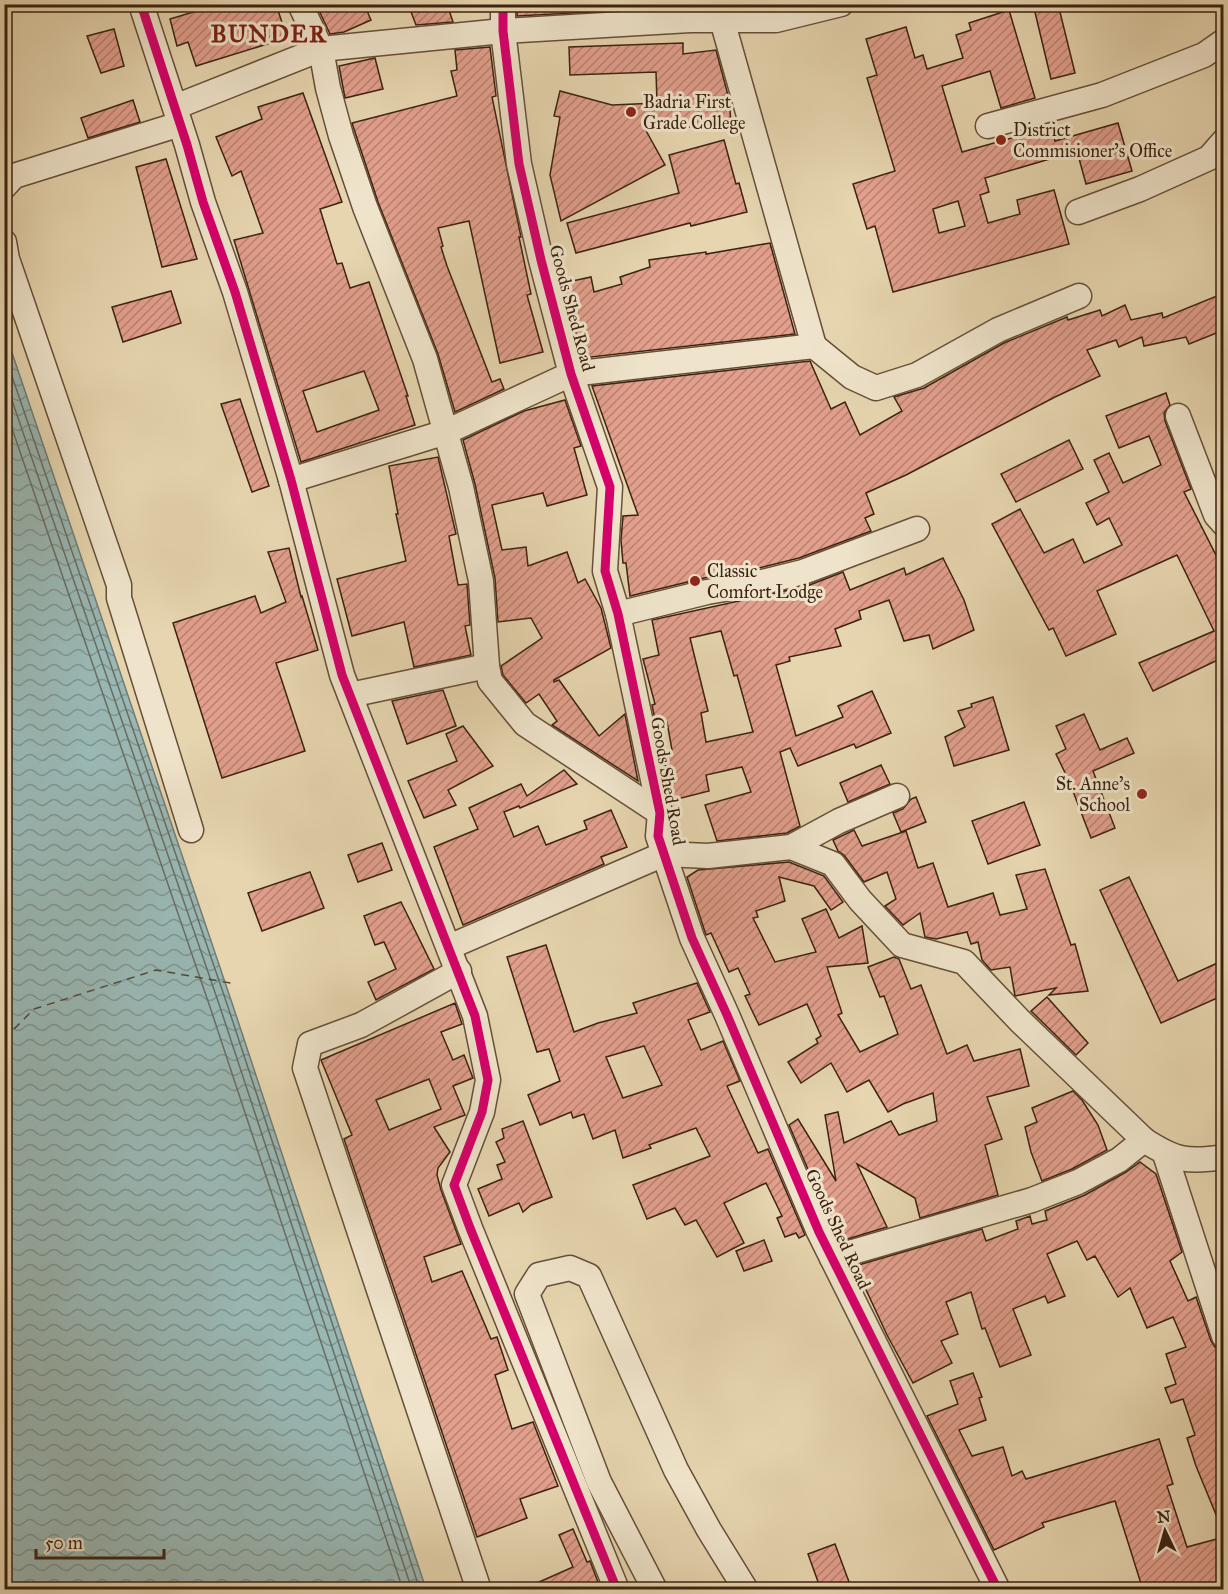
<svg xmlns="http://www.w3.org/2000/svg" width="1228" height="1594" viewBox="0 0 1228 1594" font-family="'IM FELL Great Primer',serif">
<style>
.water{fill:url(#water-waves);stroke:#747b72;stroke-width:1.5}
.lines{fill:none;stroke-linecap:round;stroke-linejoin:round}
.shore{stroke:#6a6c62;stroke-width:1.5}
.ferry{stroke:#53473a;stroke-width:1.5;stroke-dasharray:8 6;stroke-linecap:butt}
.building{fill:url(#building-hatch);stroke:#3c2211;stroke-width:1.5;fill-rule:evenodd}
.minor-casing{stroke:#664f38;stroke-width:27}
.minor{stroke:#efe4cb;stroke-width:24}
.cycleway-casing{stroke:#efe4cb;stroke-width:13}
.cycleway{stroke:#d6006c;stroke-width:9}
.poi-dot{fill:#8f2418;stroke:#efe4cb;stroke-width:2}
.labels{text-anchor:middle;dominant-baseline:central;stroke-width:6;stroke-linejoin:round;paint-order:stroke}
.poi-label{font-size:18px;fill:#3c2211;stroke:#efe4cb;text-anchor:start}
.street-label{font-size:18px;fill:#3c2211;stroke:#efe4cb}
.district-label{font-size:24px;font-weight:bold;letter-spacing:1.5px;fill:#7a1f14;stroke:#efe4cb}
</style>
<defs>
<pattern id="water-waves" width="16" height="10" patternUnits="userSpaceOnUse" patternTransform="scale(1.5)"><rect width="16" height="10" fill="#99b7b3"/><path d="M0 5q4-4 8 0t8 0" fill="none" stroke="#7e9490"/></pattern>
<pattern id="building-hatch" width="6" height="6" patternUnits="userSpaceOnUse" patternTransform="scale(1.5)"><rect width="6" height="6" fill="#e29f8c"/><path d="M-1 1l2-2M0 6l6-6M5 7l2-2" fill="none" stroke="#b88171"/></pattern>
</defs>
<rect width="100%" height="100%" fill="#e6d5af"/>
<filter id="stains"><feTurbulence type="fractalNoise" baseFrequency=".00333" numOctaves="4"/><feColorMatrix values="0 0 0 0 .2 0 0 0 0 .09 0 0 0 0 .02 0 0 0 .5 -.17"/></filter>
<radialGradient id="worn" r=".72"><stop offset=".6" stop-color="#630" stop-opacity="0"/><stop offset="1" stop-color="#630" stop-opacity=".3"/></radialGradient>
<polygon class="water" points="5,332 232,1003 426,1589 5,1589"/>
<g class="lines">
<g class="shore">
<polyline points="4,353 227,1004 420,1590"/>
<polyline points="4,377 220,1007 412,1590"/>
<polyline points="4,405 211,1010 403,1590"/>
</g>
<polyline class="ferry" points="4,1039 34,1009 156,970 236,984"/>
</g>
<g class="building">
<polygon points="199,4 276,4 287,38 196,66 188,42 177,46 170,19 200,10"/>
<polygon points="316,4 364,4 371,20 344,32 330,34"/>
<polygon points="408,4 447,4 453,22 416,25"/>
<polygon points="517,4 591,4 591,12 517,16"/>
<polygon points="1033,4 1058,4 1075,73 1051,79"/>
<path d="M 1009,10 L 1035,98 L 1001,108 L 990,71 L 942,86 L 962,152 L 1051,127 L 1055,141 L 1118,123 L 1132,171 L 1086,184 L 1077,151 L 985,178 L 989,192 L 980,195 L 988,223 L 1020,214 L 1017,200 L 1054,190 L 1069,244 L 893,292 L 875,226 L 867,229 L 853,184 L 895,171 L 867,78 L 877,75 L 866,39 L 906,27 L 915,58 L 923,55 L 927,69 L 963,58 L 956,35 L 971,30 L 969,23 ZM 958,201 L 965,226 L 939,233 L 933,209 Z"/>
<polygon points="114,29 124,66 101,73 87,36"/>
<polygon points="683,43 683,54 716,50 729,99 731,122 719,123 720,127 644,127 665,165 561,221 550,175 560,117 554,116 560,91 612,105 657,103 656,72 570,75 569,47"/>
<polygon points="490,47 496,96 492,97 521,237 519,237 531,294 527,295 543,352 500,363 469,221 438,228 443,246 441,247 447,266 492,382 500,379 504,389 455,412 438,354 378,202 352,123 457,96 451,71 457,70 455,50"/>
<polygon points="375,58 383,89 345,98 339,66"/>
<path d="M 303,93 L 342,202 L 320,209 L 337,264 L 342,263 L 350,288 L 369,282 L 408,396 L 406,396 L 415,425 L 301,462 L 234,240 L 263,233 L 241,171 L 232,176 L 216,137 L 262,119 L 258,107 ZM 364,371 L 379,410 L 317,432 L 303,391 Z"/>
<polygon points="133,100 140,122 88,138 81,118"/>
<polygon points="724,140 736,184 739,183 747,212 691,226 690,223 576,253 567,223 679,193 669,155"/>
<polygon points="166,159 197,259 162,267 136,167"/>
<polygon points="770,243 795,334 582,358 563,283 591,277 594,292 622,284 620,277 650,267 649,260 706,252 706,254"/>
<polygon points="171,291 181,323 123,342 112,307"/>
<polygon points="1224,293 1224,330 1189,344 1186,337 1144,346 1142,337 1119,347 1116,340 1087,350 1100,376 1055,397 906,475 866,493 874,514 865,518 871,531 799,558 751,570 704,578 630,596 626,563 623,563 621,540 623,516 638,515 592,386 810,361 831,409 845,402 860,435 902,411 894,397 924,388 1004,343 1067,317 1068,320 1100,310 1102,316 1125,305 1131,320 1162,313 1163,318"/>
<polygon points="1166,393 1170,405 1164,413 1165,421 1191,489 1184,492 1224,571 1224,657 1153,691 1139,663 1214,631 1177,555 1097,591 1116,634 1066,656 1053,628 1049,630 992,524 1020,509 1044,553 1073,539 1084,563 1122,545 1109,518 1097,525 1086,503 1109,492 1094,460 1109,453 1123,483 1161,465 1149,436 1119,448 1106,416"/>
<polygon points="240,399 269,486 252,492 221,404"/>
<polygon points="565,400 581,446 574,448 587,495 547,506 543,493 492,505 502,550 526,547 528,566 567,552 578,583 585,579 601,608 611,648 554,680 554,682 559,680 599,736 625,714 638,781 552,725 557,721 539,694 526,703 503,675 501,666 542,638 531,618 498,622 495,578 475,484 463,440 524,411"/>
<polygon points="1069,440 1083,469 1016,502 1001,474"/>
<polygon points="438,457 456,534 449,536 458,585 467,584 470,625 465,626 471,655 414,667 404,622 352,636 337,579 406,561 396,514 398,514 389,466"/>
<polygon points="289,548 301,597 302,596 318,650 276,663 305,751 222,778 173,623 255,596 261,613 286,602 268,552"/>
<path d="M 943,558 L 964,600 L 974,630 L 933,649 L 929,635 L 904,641 L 889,600 L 859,611 L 861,619 L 835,629 L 841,646 L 789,657 L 790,661 L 776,665 L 796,736 L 843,717 L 838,706 L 872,691 L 891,733 L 856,748 L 854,744 L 798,766 L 790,748 L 780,752 L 800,826 L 787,833 L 717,841 L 705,805 L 751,792 L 742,767 L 706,775 L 709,791 L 673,800 L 662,752 L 672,750 L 667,722 L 656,725 L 652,705 L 655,704 L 643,659 L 659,655 L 652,620 L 807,586 L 843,572 L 850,590 L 904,568 L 906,575 ZM 721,631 L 734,676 L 737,675 L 753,732 L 706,742 L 701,713 L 708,711 L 690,638 Z"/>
<polygon points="443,690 456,726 407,744 392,701"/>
<polygon points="993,697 1009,750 954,766 945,737 965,727 958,711 972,707 971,704"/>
<polygon points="1084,714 1100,750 1127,738 1134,753 1093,771 1115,828 1091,838 1069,781 1056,754 1066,749 1056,726"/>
<polygon points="463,726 493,766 448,790 456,805 424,818 408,781 457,761 446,734"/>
<polygon points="881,765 890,784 848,802 840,783"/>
<polygon points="564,770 577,784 520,808 519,806 504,812 514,837 538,826 546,845 587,829 584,821 611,810 627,847 601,857 604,864 463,925 434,847 478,829 469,808 521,784 527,796"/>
<polygon points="916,797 926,822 901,832 893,813 903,809 911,799"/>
<polygon points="1024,802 1040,845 988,864 972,821"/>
<polygon points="854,830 862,846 906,831 918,868 933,863 948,907 993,893 1000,915 1027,909 1016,875 1045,869 1071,945 1075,944 1088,991 1049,995 1056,988 1015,996 1010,967 991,970 982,960 978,942 971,944 967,932 936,939 925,937 920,913 903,925 885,906 896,899 887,872 864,882 844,855 838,851 833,840"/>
<polygon points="382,843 392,870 358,882 348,855"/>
<polygon points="789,862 824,876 843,902 831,910 814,886 779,877 785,901 756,911 758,917 753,918 775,962 816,952 802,919 826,909 839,938 862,926 868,963 827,967 842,1013 838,1015 860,1052 898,1034 884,996 880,997 868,967 894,957 899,959 911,989 921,985 947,1054 967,1045 974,1061 1020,1049 1029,1086 987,1097 1002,1139 985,1145 998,1195 920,1218 915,1198 857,1164 887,1227 841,1241 833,1223 831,1223 789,1125 798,1119 836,1181 825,1115 838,1112 844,1143 891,1121 899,1135 937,1121 933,1093 903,1104 888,1112 869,1080 847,1092 831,1063 801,1083 788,1062 818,1043 816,1039 821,1036 807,1004 759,1025 745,996 750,994 738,968 729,972 711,933 706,935 687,877 698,870"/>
<polygon points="310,872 324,908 262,931 248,893"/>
<polygon points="1129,877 1178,981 1224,960 1224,995 1161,1023 1100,890"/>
<polygon points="401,902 434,969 376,1000 368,982 396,969 384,942 375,945 364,916"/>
<path d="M 546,945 L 574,1032 L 598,1023 L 637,1013 L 633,1003 L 697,983 L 710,1012 L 688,1020 L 701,1050 L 723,1041 L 740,1081 L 727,1086 L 758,1153 L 768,1149 L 805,1235 L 799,1238 L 796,1233 L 785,1237 L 777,1218 L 782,1216 L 766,1183 L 724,1203 L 744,1243 L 717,1257 L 696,1220 L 685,1225 L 675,1208 L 647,1219 L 633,1185 L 710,1156 L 696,1128 L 649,1145 L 651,1148 L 623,1158 L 615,1130 L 593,1139 L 584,1114 L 573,1118 L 571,1112 L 540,1125 L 528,1095 L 560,1081 L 549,1049 L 537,1052 L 507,957 ZM 644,1046 L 662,1085 L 623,1098 L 606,1057 Z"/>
<polygon points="1047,997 1088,1043 1076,1055 1031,1011"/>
<path d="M 455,1003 L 462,1024 L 441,1032 L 453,1060 L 464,1055 L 473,1078 L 453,1086 L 465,1115 L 434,1127 L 450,1152 L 438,1168 L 437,1175 L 441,1190 L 461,1244 L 424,1257 L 432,1282 L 462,1271 L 491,1339 L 497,1337 L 508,1370 L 495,1375 L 512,1429 L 533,1422 L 558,1486 L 520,1499 L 527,1518 L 477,1537 L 344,1139 L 352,1135 L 321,1060 ZM 429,1079 L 441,1109 L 389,1130 L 376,1100 Z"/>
<polygon points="1073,1091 1082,1100 1098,1125 1107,1150 1072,1169 1042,1181 1031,1152 1025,1127 1037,1122 1032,1108"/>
<polygon points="523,1121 552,1197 531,1205 523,1212 519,1203 489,1216 478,1189 502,1179 497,1165 505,1162 496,1142 504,1138 502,1129"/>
<polygon points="1140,1162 1156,1174 1182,1252 1170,1261 1188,1301 1196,1297 1211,1341 1215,1347 1224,1350 1224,1364 1218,1367 1224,1384 1224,1534 1196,1466 1187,1438 1195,1435 1183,1399 1171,1403 1165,1388 1176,1384 1166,1354 1186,1347 1173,1317 1147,1328 1130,1288 1118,1297 1095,1256 1087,1260 1077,1241 1047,1254 1065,1296 1048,1303 1045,1296 1013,1309 1031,1355 1000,1367 985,1328 982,1329 971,1292 946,1302 958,1334 941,1341 952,1363 913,1383 887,1335 855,1266 982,1229 986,1241 1018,1229 1016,1221 1030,1216 1032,1224 1047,1220 1045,1211 1085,1195 1126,1172"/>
<polygon points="764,1240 772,1261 744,1271 736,1251"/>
<polygon points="973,1373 982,1397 979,1398 986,1420 959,1430 972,1456 1003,1447 1012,1476 1022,1471 1026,1479 1159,1439 1173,1484 1167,1486 1187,1547 1224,1537 1224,1590 1143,1590 1115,1501 1042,1523 1044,1527 994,1550 927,1416 958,1404 950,1381"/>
<polygon points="573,1529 587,1562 590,1561 601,1590 521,1590 573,1567 559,1535"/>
<polygon points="835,1544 852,1590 821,1590 808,1554"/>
</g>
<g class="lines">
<g class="minor-casing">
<g id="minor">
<polyline points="141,4 187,145 203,202 235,292 291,480 342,675 475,1016 488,1080 482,1112 454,1185 470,1228 617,1590"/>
<polyline points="300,4 321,49 328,88 341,136 365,207 425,359 461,487 481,581 487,666 490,681 525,724 660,813"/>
<polyline points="503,4 503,31 519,164 541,260 571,374 610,487 605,571 618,614 660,813 658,836 692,938 727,1015 819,1232 998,1590"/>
<polyline points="722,20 814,346"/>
<polyline points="175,107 321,49 503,31 690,20 776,20 841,4"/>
<polyline points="988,126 1102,95 1204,55 1224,41"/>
<polyline points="4,187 14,176 180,124"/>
<polyline points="1078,212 1140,189 1209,158 1224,141"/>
<polyline points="4,242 7,259 119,585 119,598 191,830"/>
<polyline points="1178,416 1216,515 1224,524"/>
<polyline points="291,480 446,432 571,374 814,346 852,377 876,388 917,375 998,330 1079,296"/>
<polyline points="618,614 707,592 754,584 803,572 917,529"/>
<polyline points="350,695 487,666"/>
<polyline points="791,847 839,821 897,796"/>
<path d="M 449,947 L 664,854 L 708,856 L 791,847 L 833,864 L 860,900 L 902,945 L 964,962 L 1020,1021 L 1144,1140 C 1175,1160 1187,1163 1224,1157"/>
<polyline points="459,971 361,1025 310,1044 305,1068 479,1590"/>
<polyline points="1165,1154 1224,1336"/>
<polyline points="832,1258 1032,1200 1078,1182 1119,1160 1144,1140"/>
<polyline points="655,1590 599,1482 527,1294 539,1275 570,1268 589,1276 676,1470 709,1530 746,1590"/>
</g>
</g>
<use href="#minor" class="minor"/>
<g class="cycleway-casing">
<g id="cycleway">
<polyline points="141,4 187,145 203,202 235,292 291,480 342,675 475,1016 488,1080 482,1112 454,1185 470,1228 617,1590"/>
<polyline points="503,4 503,31 519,164 541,260 571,374 610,487 605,571 618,614 660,813 658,836 692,938 727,1015 819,1232 998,1590"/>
</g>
</g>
<use href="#cycleway" class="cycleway"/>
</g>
<g class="poi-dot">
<circle cx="631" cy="112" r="6"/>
<circle cx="1001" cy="140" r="6"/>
<circle cx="695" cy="581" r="6"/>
<circle cx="1142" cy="794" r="6"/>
</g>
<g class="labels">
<g class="poi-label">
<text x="643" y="102">Badria First<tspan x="643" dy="21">Grade College</tspan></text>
<text x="1013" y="130">District<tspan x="1013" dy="21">Commisioner's Office</tspan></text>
<text x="707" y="571">Classic<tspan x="707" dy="21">Comfort Lodge</tspan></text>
<text x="1130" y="784" text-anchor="end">St. Anne's<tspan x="1130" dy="21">School</tspan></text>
</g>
<g class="street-label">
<text transform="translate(572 308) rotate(75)">Goods Shed Road</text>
<text transform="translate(668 781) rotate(80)">Goods Shed Road</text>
<text transform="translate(838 1229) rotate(65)">Goods Shed Road</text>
</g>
<g class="district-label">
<text x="269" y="34">BUNDER</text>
</g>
</g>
<rect width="1228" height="1594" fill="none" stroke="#e6d5af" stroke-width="24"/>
<rect x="6" y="6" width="1216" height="1582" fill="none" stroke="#3c2211" stroke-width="3"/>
<rect x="12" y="12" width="1204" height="1570" fill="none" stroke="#3c2211" stroke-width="1.5"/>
<g transform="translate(1165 1531) rotate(355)" stroke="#efe4cb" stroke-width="4.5" paint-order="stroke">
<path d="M0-4.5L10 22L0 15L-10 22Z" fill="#3c2211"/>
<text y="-9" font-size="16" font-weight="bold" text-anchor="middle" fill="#3c2211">N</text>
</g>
<path d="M36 1549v9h128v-9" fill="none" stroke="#3c2211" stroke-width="3"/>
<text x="45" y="1549" font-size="18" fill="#3c2211" stroke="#efe4cb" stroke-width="4.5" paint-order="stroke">50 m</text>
<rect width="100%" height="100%" filter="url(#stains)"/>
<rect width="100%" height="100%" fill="url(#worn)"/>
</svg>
